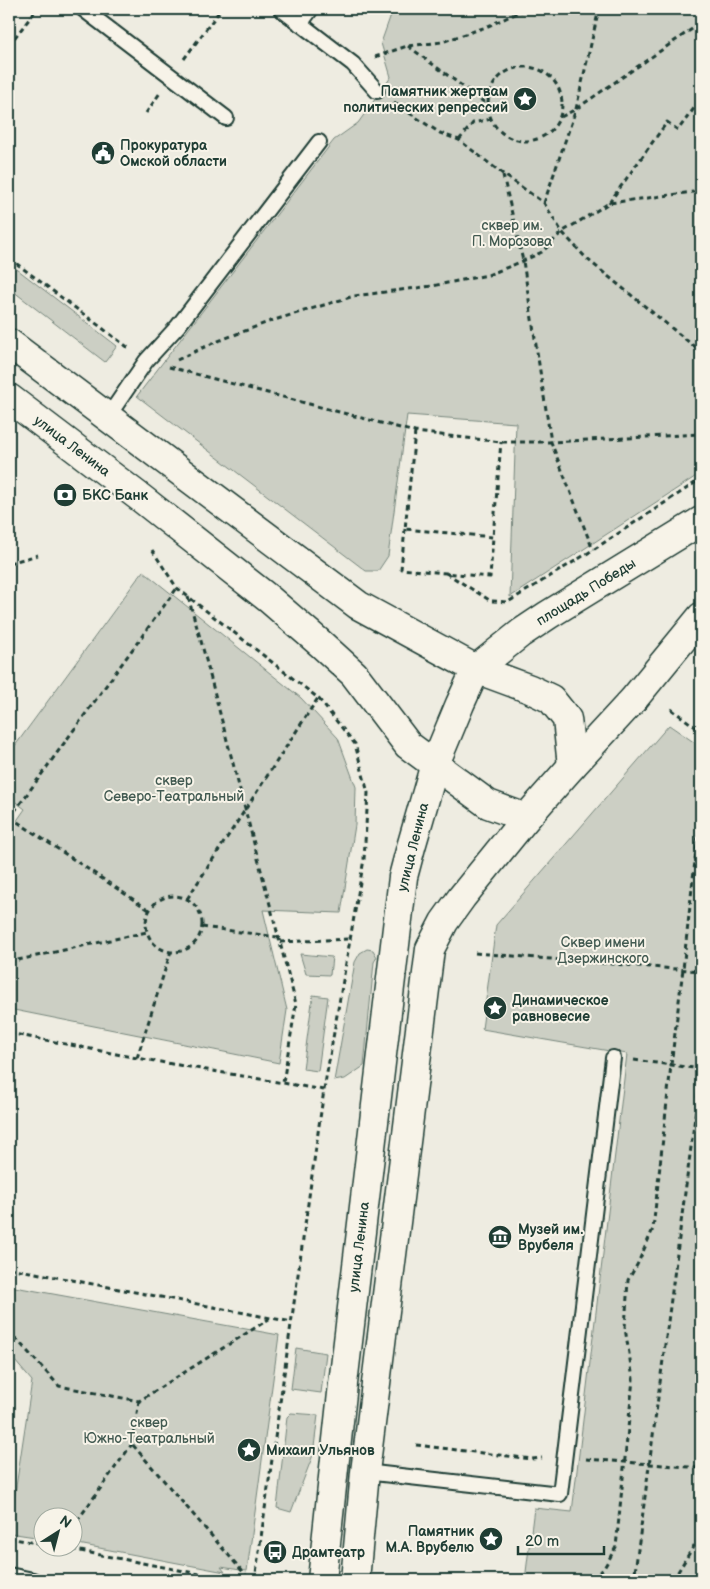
<svg xmlns="http://www.w3.org/2000/svg" width="710" height="1589" viewBox="0 0 710 1589" font-family="'Balsamiq Sans',sans-serif">
<style>
.green{fill:#cccfc4;stroke:#76867c}
.lines{fill:none;stroke-linecap:round;stroke-linejoin:round}
.lane-casing{stroke:#1f3d34;stroke-width:18}
.primary-casing{stroke:#1f3d34;stroke-width:31}
.path{stroke:#1f3d34;stroke-width:3;stroke-dasharray:5 4;stroke-linecap:butt}
.lane{stroke:#f7f3e8;stroke-width:14}
.primary{stroke:#f7f3e8;stroke-width:28}
.labels{text-anchor:middle;dominant-baseline:central;stroke-width:4;stroke-linejoin:round;paint-order:stroke}
.poi-label{font-size:14px;font-weight:bold;fill:#1f3d34;stroke:#f7f3e8;text-anchor:start}
.park-label{font-size:14px;fill:#425a51;stroke:#f7f3e8}
.street-label{font-size:14px;fill:#1f3d34;stroke:#f7f3e8}
</style>
<rect width="100%" height="100%" fill="#eeece1"/>
<filter id="ink" filterUnits="userSpaceOnUse"><feTurbulence type="fractalNoise" baseFrequency=".02" numOctaves="2"/><feDisplacementMap in="SourceGraphic" scale="10" xChannelSelector="R" yChannelSelector="G"/><feConvolveMatrix kernelMatrix="1 2 1 2 8 2 1 2 1" color-interpolation-filters="sRGB"/></filter>
<g filter="url(#ink)">
<g class="green">
<polygon points="393,9 701,9 701,473 510,597 516,423 407,415 388,556 378,571 366,571 137,396 334,140 358,123 391,77 381,43"/>
<polygon points="9,263 117,346 105,362 9,288"/>
<polygon points="143,571 301,698 338,738 356,787 355,825 341,913 263,910 287,1010 279,1063 9,1009 9,832 25,809 9,797 9,754"/>
<polygon points="669,725 698,745 701,742 701,1580 525,1580 534,1508 572,1512 627,1054 482,1029 496,925"/>
<polygon points="367,949 373,950 377,957 374,962 364,1066 345,1079 334,1081 355,962 360,953"/>
<polygon points="300,954 332,957 330,975 306,974"/>
<polygon points="313,995 328,997 318,1071 303,1069"/>
<polygon points="9,1286 279,1335 247,1571 221,1567 225,1572 73,1543 72,1516 42,1516 42,1538 9,1533 32,1381 9,1354"/>
<polygon points="296,1348 326,1353 321,1393 291,1389"/>
<polygon points="291,1413 318,1415 313,1455 291,1512 277,1508 287,1417"/>
</g>
<g class="lines">
<g class="lane-casing">
<g id="lane">
<polyline points="83,9 226,118"/>
<polyline points="281,9 353,64 377,91"/>
<polyline points="300,24 311,9"/>
<polyline points="107,418 146,361 178,326 319,142"/>
<polyline points="365,1472 560,1494 613,1058"/>
<polyline points="9,1575 33,1580"/>
</g>
</g>
<g class="primary-casing">
<g id="primary">
<polyline points="9,343 358,605 476,669 530,689 551,699 567,719 572,766"/>
<polyline points="9,398 142,499 269,599 321,644 354,674 408,745 488,804 526,818"/>
<polyline points="322,1580 343,1384 403,877 411,847 435,764 460,704 476,669 521,633 548,615 701,521"/>
<polyline points="355,1580 365,1472 430,949 444,922 462,897 526,818 572,766 633,700 701,617"/>
</g>
</g>
<g class="path">
<polyline points="9,45 37,9"/>
<polyline points="408,46 488,105"/>
<polyline points="375,57 407,46 442,42 486,27 526,9"/>
<polyline points="184,59 221,9"/>
<circle cx="525" cy="104" r="37"/>
<polyline points="394,103 440,133 459,140 503,174 544,203 562,232 587,259 701,352"/>
<polyline points="146,113 160,93"/>
<polyline points="561,117 576,109 695,27 701,32"/>
<polyline points="459,140 473,123 491,119"/>
<polyline points="503,175 523,261 551,442 593,550"/>
<polyline points="544,203 576,109 599,9"/>
<polyline points="609,203 667,122 678,130 701,99"/>
<polyline points="9,258 130,349"/>
<polyline points="177,360 213,343 271,321 354,296 432,286 488,275 523,261 542,252 562,232 609,203 701,191"/>
<polyline points="169,367 415,432 501,442 551,442 701,434"/>
<polyline points="415,432 405,529 493,537 501,442"/>
<polyline points="405,529 401,569 490,577 493,537"/>
<polyline points="152,550 177,588 318,698 355,744 368,793 364,859 324,1090 255,1580"/>
<polyline points="9,563 38,555"/>
<polyline points="446,573 491,601 508,602 593,550 701,479"/>
<polyline points="188,597 201,641 296,1004 283,1083"/>
<polyline points="671,709 701,731"/>
<polyline points="10,817 149,910"/>
<polyline points="9,819 177,588"/>
<circle cx="174" cy="924" r="28"/>
<polyline points="187,899 318,698"/>
<polyline points="202,927 278,937"/>
<polyline points="280,942 350,939"/>
<polyline points="475,953 701,971"/>
<polyline points="9,962 147,932"/>
<polyline points="9,1033 137,1058 324,1090"/>
<polyline points="137,1058 171,951"/>
<polyline points="634,1060 701,1069"/>
<polyline points="9,1268 292,1322"/>
<polyline points="9,1331 59,1386 139,1401 269,1319"/>
<polyline points="139,1401 132,1444 250,1580"/>
<polyline points="416,1445 532,1459 542,1458"/>
<polyline points="586,1459 701,1468"/>
<polyline points="72,1528 132,1444"/>
<polyline points="9,1538 42,1544"/>
<polyline points="54,1546 231,1580"/>
<polyline points="593,1580 604,1568 616,1547 633,1379 625,1328 628,1280 637,1265 653,1229 671,1065 683,969 701,807"/>
<polyline points="634,1580 701,1071"/>
<polyline points="673,1580 701,1534"/>
</g>
<use href="#lane" class="lane"/>
<use href="#primary" class="primary"/>
</g>
</g>
<defs>
<g id="sight-disc" transform="scale(1.25)"><circle r="9.5" fill="#1f3d34" stroke="#f7f3e8"/><path d="M0-6L1.8-2.2L6-1.7L2.9 1.2L3.7 5.4L0 3.3L-3.7 5.4L-2.9 1.2L-6-1.7L-1.8-2.2Z" fill="#fff"/></g>
<g id="civic-disc" transform="scale(1.25)"><circle r="9.5" fill="#1f3d34" stroke="#f7f3e8"/><path d="M-.6-6.5H3V-4.5H.6V-3L4-1V1h2V6H-6V1h2V-1L-.6-3ZM-1.2 2.5V6h2.4V2.5Z" fill="#fff"/></g>
<g id="bank-disc" transform="scale(1.25)"><circle r="9.5" fill="#1f3d34" stroke="#f7f3e8"/><path d="M-6-4H6V4H-6ZM0-2.3a2.3 2.3 0 1 0 0 4.6a2.3 2.3 0 1 0 0-4.6Z" fill="#fff"/></g>
<g id="museum-disc" transform="scale(1.25)"><circle r="9.5" fill="#1f3d34" stroke="#f7f3e8"/><path d="M0-6L6-3V-2H-6V-3ZM-5-1h2V3h-2ZM-1-1h2V3h-2ZM3-1h2V3H3ZM-6 4H6V6H-6Z" fill="#fff"/></g>
<g id="bus-disc" transform="scale(1.25)"><circle r="9.5" fill="#1f3d34" stroke="#f7f3e8"/><path d="M-5-6H5V4H4V6H2V4H-2V6H-4V4H-5ZM-3.5-4V0h7V-4ZM-3.5 1.2v1.5H-2V1.2ZM2 1.2v1.5H3.5V1.2Z" fill="#fff"/></g>
</defs>
<g fill-rule="evenodd">
<use href="#sight-disc" x="525" y="99"/>
<use href="#civic-disc" x="103" y="153"/>
<use href="#bank-disc" x="65" y="495"/>
<use href="#sight-disc" x="495" y="1008"/>
<use href="#museum-disc" x="500" y="1237"/>
<use href="#sight-disc" x="249" y="1450"/>
<use href="#sight-disc" x="491" y="1539"/>
<use href="#bus-disc" x="275" y="1552"/>
</g>
<g class="labels">
<g class="poi-label">
<text x="508" y="91" text-anchor="end">Памятник жертвам<tspan x="508" dy="16">политических репрессий</tspan></text>
<text x="120" y="145">Прокуратура<tspan x="120" dy="16">Омской области</tspan></text>
<text x="82" y="495">БКС Банк</text>
<text x="512" y="1000">Динамическое<tspan x="512" dy="16">равновесие</tspan></text>
<text x="518" y="1229">Музей им.<tspan x="518" dy="16">Врубеля</tspan></text>
<text x="266" y="1450">Михаил Ульянов</text>
<text x="474" y="1531" text-anchor="end">Памятник<tspan x="474" dy="16">М.А. Врубелю</tspan></text>
<text x="292" y="1552">Драмтеатр</text>
</g>
<g class="park-label">
<text x="512" y="225">сквер им.<tspan x="512" dy="16">П. Морозова</tspan></text>
<text x="174" y="780">сквер<tspan x="174" dy="16">Северо-Театральный</tspan></text>
<text x="603" y="942">Сквер имени<tspan x="603" dy="16">Дзержинского</tspan></text>
<text x="149" y="1422">сквер<tspan x="149" dy="16">Южно-Театральный</tspan></text>
</g>
<g class="street-label">
<text transform="translate(72 446) rotate(37)">улица Ленина</text>
<text transform="translate(586 592) rotate(-32)">площадь Победы</text>
<text transform="translate(413 847) rotate(-76)">улица Ленина</text>
<text transform="translate(359 1247) rotate(-83)">улица Ленина</text>
</g>
</g>
<rect width="710" height="1589" fill="none" stroke="#f7f3e8" stroke-width="30"/>
<rect x="15" y="15" width="680" height="1559" fill="none" stroke="#1f3d34" stroke-width="2" filter="url(#ink)"/>
<g transform="translate(58 1532) rotate(36)"><circle r="24" fill="#f7f3e8" stroke="#a1aaa0"/>
<path d="M0-4L9 19L0 12L-9 19Z" fill="#1f3d34"/>
<text y="-8" font-size="14" font-weight="bold" text-anchor="middle" fill="#1f3d34">N</text>
</g>
<path d="M518 1546v8h86v-8" fill="none" stroke="#1f3d34" stroke-width="2.5"/>
<text x="525" y="1546" font-size="15" fill="#1f3d34" stroke="#f7f3e8" stroke-width="4" paint-order="stroke">20 m</text>
</svg>
